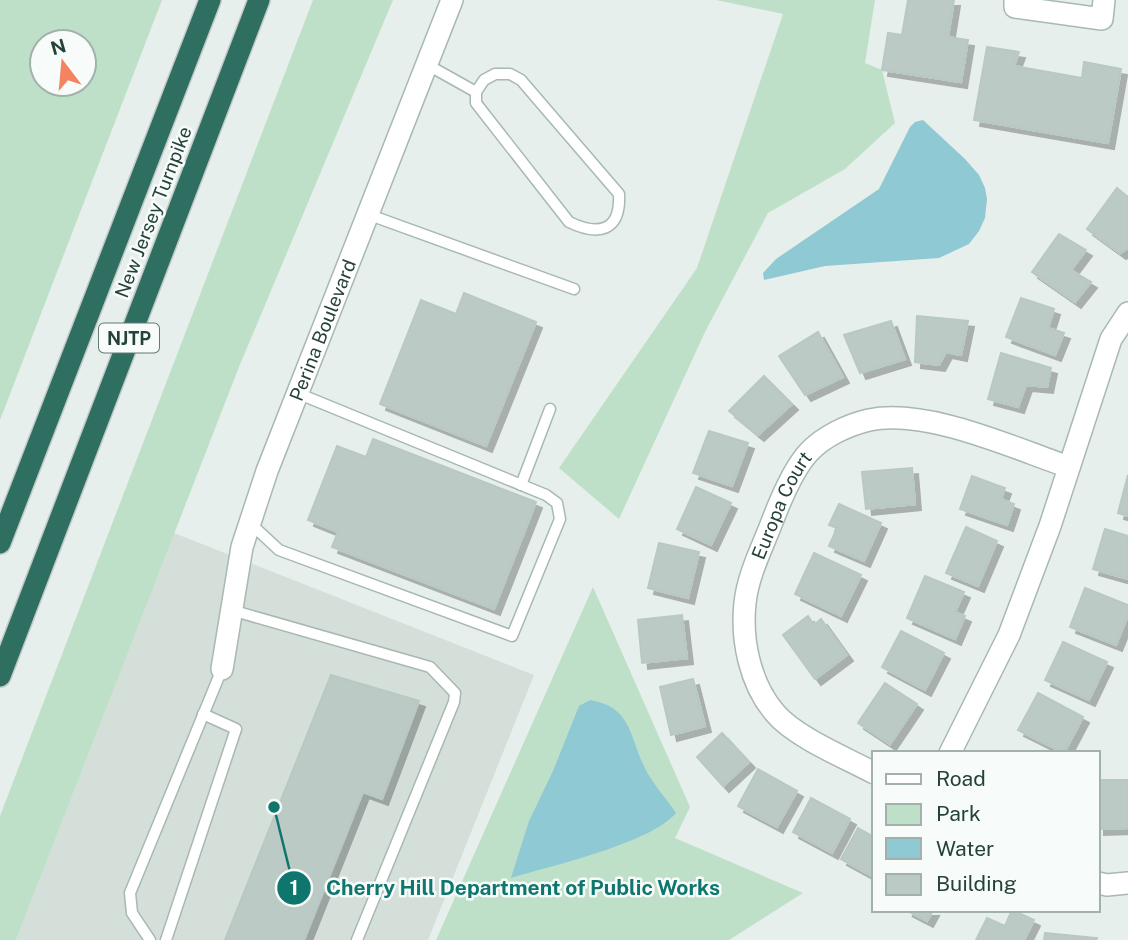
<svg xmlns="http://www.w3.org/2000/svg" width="1128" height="940" viewBox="0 0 1128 940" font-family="'Public Sans',sans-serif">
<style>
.built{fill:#d4dfda}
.green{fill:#bfe0c8;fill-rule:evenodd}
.water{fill:#8ec9d4}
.building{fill:#bbcac4;stroke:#b8c9c2;stroke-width:2;filter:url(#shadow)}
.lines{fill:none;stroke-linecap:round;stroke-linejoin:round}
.lane-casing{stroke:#a8b8b2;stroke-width:13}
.street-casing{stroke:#a8b8b2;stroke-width:24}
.highway-casing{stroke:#c2cac8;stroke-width:24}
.lane{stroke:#fff;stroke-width:10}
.street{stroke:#fff;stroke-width:21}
.highway{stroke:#2f6f62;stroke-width:21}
.labels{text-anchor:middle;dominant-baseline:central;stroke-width:5;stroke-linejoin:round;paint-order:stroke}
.shield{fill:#f7fbf9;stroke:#637a73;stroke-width:2}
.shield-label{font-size:18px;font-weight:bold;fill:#24423a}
.street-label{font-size:19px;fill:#24423a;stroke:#f7fbf9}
.leader{fill:none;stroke:#0f766e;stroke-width:2.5}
.callout-dot{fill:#0f766e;stroke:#f7fbf9;stroke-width:2.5}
.mark-label{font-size:21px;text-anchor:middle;font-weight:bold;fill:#fff}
.callout-label{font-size:21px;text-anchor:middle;font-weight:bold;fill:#0f766e;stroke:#f7fbf9;stroke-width:5;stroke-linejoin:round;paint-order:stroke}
</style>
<defs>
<filter id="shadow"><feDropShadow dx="6" dy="6" stdDeviation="0" flood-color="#0004"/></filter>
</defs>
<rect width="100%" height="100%" fill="#e6efeb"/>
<polygon class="built" points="174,533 534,675 428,940 16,940"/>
<g class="green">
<path d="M 0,0 L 162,0 L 0,420 ZM 84,42 L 84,84 L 42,84 L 42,42 Z"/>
<polygon points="313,0 393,0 239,367 16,940 0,940 0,816"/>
<polygon points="716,0 875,0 865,63 882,70 895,123 845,169 768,213 705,332 619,519 559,468 697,268 783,14"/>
<polygon points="593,587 690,807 675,838 803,893 729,940 436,940"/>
</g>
<g class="water">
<polygon points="923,120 965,159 979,175 985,188 987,199 985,218 979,231 969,244 939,258 825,266 764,280 763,273 776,259 879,189 910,127 915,122"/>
<path d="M 590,700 C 634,707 629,740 647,772 C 655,787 667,799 676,813 C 651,843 551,866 511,878 L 529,821 L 553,771 L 579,706 Z"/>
</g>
<g class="building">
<polygon points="908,0 954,0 948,37 968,40 961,82 882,70 888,33 902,35"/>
<polygon points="987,47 1019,52 1014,66 1082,78 1084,62 1121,69 1108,143 974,120"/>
<polygon points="1117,188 1128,197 1128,248 1120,253 1087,229"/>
<polygon points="1059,234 1086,250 1071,270 1091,282 1075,302 1032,272"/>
<polygon points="464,293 536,322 486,446 380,404 421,300 456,314"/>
<polygon points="1021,298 1054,309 1048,328 1064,333 1055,355 1006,337"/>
<polygon points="917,316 968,321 961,355 946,352 939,365 915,362"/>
<polygon points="891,321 905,359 860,373 844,335"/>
<polygon points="818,332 843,377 805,395 779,356"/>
<polygon points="1001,353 1051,368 1047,387 1026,385 1018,407 988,399"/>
<polygon points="764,376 792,404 758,435 729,411"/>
<polygon points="709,431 748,443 732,486 693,473"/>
<polygon points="373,439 536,502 494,609 332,547 338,532 308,520 337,446 366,457"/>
<polygon points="912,468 915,504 866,509 862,472"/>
<polygon points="1128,475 1128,516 1118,513"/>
<polygon points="972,476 1005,488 1001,499 1014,504 1007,525 960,509"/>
<polygon points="696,487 731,503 711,545 677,529"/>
<polygon points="839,504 881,523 864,561 829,546 837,528 829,525"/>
<polygon points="966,527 997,541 978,586 946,573"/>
<polygon points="1105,529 1128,536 1128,579 1093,569"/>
<polygon points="659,543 699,552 688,598 648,588"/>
<polygon points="814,553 861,575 841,616 795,594"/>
<polygon points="925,576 964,592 955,612 965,616 955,639 907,618"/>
<polygon points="1085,588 1128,605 1128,615 1116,645 1070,627"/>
<polygon points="682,615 687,658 642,663 638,620"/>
<polygon points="808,616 814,625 821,619 847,655 815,679 783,635"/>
<polygon points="901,631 944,653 925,690 882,667"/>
<polygon points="1063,642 1107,662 1089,700 1045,680"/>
<polygon points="331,675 419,701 382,799 363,792 304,940 225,940"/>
<polygon points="693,679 705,726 671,735 660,687"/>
<polygon points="885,683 917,704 890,744 858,723"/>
<polygon points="1038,693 1083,717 1064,753 1018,730"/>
<polygon points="722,733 749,762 723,786 697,757"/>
<polygon points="758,769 797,791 777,827 738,806"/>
<polygon points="1098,780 1128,780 1128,828 1098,829"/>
<polygon points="811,798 850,819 832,853 793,832"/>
<polygon points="858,828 874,837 874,877 841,859"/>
<polygon points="906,910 933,910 927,921"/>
<polygon points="1012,910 1034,920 1024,940 976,940 987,918 1005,926"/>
<polygon points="1045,933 1097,938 1096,940 1044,940"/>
</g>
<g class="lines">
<g class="lane-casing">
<g id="lane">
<polyline points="426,64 476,92"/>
<path d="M 495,74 L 510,74 L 521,80 L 619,194 C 621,232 598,236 569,222 L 476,103 L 476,92 L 484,80 Z"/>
<polyline points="367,214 574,289"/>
<polyline points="521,485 550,409"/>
<polyline points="250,523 279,550 512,636 560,519 557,503 546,495 297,393"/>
<polyline points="231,610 430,667 455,693 454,702 357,940"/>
<polyline points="150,940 132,913 130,893 222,669"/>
<polyline points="166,940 236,729 203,714"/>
</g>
</g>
<g class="street-casing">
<g id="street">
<polyline points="1015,0 1015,7 1102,19 1104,0"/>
<path id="s1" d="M 222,669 L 242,547 L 267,471 L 452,0"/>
<polyline points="950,753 1009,635 1050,526 1111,339 1128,313"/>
<path id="s2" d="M 874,773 C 846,758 795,737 775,713 C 750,684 741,640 745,603 C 748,575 762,548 772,522 C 780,501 793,469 809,452 C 824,436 848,425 869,420 C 927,408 1013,448 1069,467"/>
<polyline points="1098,883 1107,885 1128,883"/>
</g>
</g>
<g class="highway-casing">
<g id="highway">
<polyline points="0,543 210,0"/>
<polyline points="0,676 259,0"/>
</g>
</g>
<use href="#lane" class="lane"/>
<use href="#street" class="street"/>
<use href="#highway" class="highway"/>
</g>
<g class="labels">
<rect class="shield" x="99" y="323.5" width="60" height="29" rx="5"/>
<g class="shield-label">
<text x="129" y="338">NJTP</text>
</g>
<g class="street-label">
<text transform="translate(153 212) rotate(-69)">New Jersey Turnpike</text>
<text stroke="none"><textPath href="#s1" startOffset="355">Perina Boulevard</textPath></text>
<text stroke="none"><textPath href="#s2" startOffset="338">Europa Court</textPath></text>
</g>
</g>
<path class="leader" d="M274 807L294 888"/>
<g class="callout-dot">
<circle cx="274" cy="807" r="7"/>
<circle cx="294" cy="888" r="18"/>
</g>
<g class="mark-label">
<text x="294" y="895">1</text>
</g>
<g class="callout-label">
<text x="523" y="895">Cherry Hill Department of Public Works</text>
</g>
<rect x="872" y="751" width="228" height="161" fill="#f7fbf9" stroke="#a3b1ad" stroke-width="2"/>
<rect x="886" y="774" width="35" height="10" fill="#ffffff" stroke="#a3b1ad" stroke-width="2"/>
<text x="936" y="786" font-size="21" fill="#24423a">Road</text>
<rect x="886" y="804" width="35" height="21" fill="#bfe0c8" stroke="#a3b1ad" stroke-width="2"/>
<text x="936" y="821" font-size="21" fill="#24423a">Park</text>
<rect x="886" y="838" width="35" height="21" fill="#8ec9d4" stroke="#a3b1ad" stroke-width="2"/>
<text x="936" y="856" font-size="21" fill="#24423a">Water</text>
<rect x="886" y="874" width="35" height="21" fill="#bbcac4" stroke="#a3b1ad" stroke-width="2"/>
<text x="936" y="891" font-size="21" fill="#24423a">Building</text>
<g transform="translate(63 63) rotate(344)"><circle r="33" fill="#f7fbf9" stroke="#a3b1ad" stroke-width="2"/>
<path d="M0-5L12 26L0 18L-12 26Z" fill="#f4845f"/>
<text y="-10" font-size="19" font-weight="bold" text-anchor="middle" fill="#24423a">N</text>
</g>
</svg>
